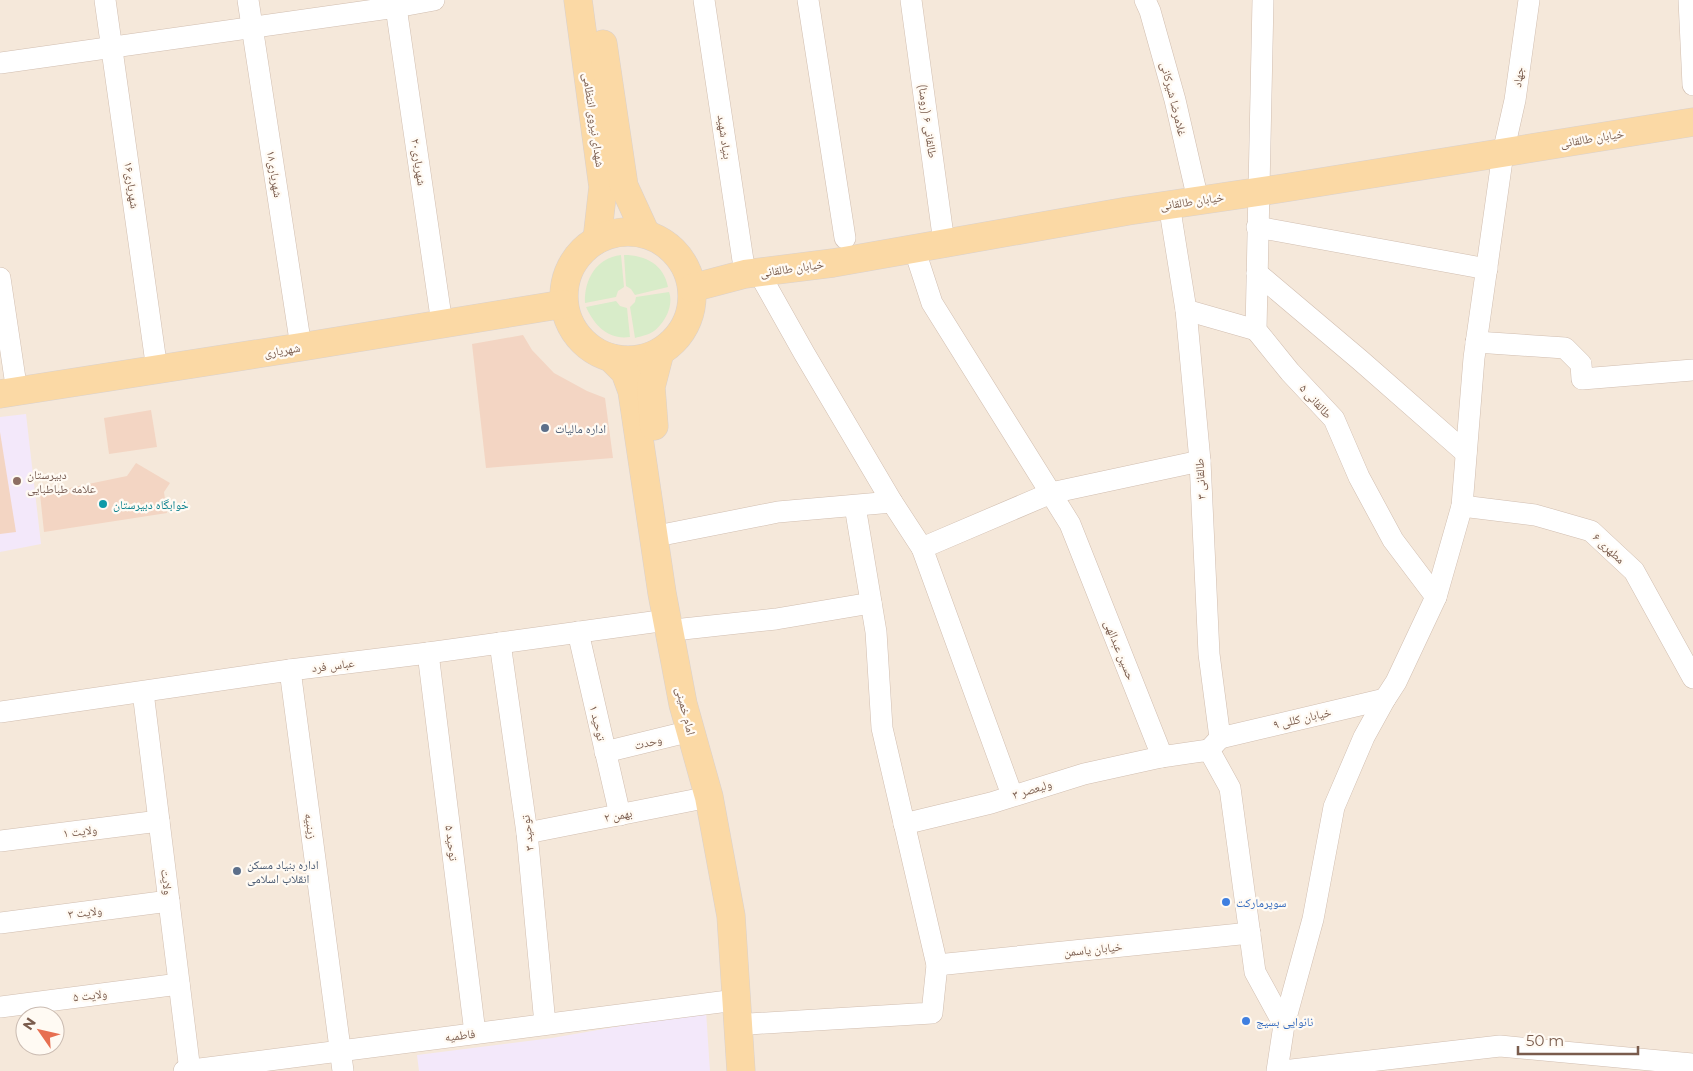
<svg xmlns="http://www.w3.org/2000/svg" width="1693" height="1071" viewBox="0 0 1693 1071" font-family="Montserrat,'Noto Naskh Arabic',sans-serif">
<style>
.residential{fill:#f5e8da;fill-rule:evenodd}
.education{fill:#f3e8fa}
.green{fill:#d8ecc9}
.building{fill:#f3d5c3}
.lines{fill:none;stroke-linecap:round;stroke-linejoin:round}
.minor-casing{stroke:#d1beb0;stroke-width:22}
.major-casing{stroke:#dad1cd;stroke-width:29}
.minor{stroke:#fff;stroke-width:21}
.major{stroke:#fbd9a5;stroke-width:28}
.service-dot{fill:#5c6f8a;stroke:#fffaf3;stroke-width:2}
.education-dot{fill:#8d6e63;stroke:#fffaf3;stroke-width:2}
.culture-dot{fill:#0f9aa8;stroke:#fffaf3;stroke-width:2}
.shop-dot{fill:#3f7fe0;stroke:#fffaf3;stroke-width:2}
.labels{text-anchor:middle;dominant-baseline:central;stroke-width:4.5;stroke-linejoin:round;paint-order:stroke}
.street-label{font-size:12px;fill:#7a5c4d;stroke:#fffaf3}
.service-label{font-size:12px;fill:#4e5e75;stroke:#fffaf3;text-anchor:start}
.education-label{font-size:12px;fill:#785e54;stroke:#fffaf3;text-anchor:start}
.culture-label{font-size:12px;fill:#0d838f;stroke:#fffaf3;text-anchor:start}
.shop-label{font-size:12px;fill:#366cbe;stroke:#fffaf3;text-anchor:start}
</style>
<rect width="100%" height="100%" fill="#fdf6ec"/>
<path class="residential" d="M 0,0 L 1693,0 L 1693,1071 L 0,1071 ZM 25,1016 L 55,1016 L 55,1046 L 25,1046 Z"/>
<g class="education">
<polygon points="26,414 41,544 0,552 0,417"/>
<polygon points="706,1011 710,1071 419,1071 417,1055 552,1038"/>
</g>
<g class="green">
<path d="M 621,255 L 624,287 L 618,291 L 616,297 L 585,303 C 584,280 596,258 621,255 Z"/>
<path d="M 624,255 C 646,255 664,265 668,287 L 635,295 L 631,289 L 626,286 Z"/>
<path d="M 669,292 C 674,305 665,323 654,331 C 649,335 641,336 635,338 L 630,307 L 635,302 L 636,297 Z"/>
<path d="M 616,301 L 620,306 L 627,308 L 630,337 C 608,340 595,326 586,307 Z"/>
</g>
<g class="building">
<polygon points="523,335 532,350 554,373 587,391 605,398 613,458 486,468 472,344"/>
<polygon points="151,410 157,447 109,454 104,418"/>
<polygon points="0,432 16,532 0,534"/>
<polygon points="136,463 170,483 164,492 167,513 44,532 40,494 127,476"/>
</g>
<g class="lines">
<g class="minor-casing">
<g id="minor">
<polyline points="105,0 157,370"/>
<polyline points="248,0 301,347"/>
<polyline points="395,0 442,324"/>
<polyline points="704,0 745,274"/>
<polyline points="808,0 845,238"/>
<polyline points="911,0 944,243"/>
<polyline points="1145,0 1150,11 1175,100 1198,200"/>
<polyline points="1263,0 1256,330 1290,372 1334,419 1359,477 1393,540 1436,597"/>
<polyline points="1689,0 1693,85"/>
<polyline points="0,63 396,7 434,0"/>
<polyline points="1169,204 1186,310 1200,461 1209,654 1220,738 1209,750"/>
<polyline points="1257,227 1487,269"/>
<polyline points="914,248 932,303 1070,524 1160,751 1161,757 1209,750 1230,788 1255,972 1284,1025"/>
<polyline points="759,273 804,353 892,502 922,548 1051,493 1200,461"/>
<polyline points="1257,273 1360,360 1466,453"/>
<polyline points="0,278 17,392"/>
<polyline points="1186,310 1256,330"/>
<polyline points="1476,342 1565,348 1581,364 1582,379 1693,370"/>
<polyline points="1462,506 1535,515 1591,531 1634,571 1693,678"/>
<polyline points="667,534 778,512 892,502"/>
<polyline points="922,548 1012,795"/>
<polyline points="683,629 776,619 871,603"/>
<polyline points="578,632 620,815"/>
<polyline points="500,643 527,833 545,1024"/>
<polyline points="428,653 475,1033"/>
<polyline points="290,670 343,1071"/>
<polyline points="143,692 190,1071"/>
<polyline points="0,712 290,670 428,653 667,620"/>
<polyline points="1220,738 1385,699"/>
<polyline points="605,752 691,731"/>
<polyline points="904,824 991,803 1084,774 1161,757"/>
<polyline points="527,833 709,797"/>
<polyline points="0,841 159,821"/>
<polyline points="0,923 169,901"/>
<polyline points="937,965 1250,933"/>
<polyline points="0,1007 179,984"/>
<polyline points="749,1024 932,1013 937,965 882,728 876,632 855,506"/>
<polyline points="184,1071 736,1000"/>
<polyline points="1277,1071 1284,1025 1313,919 1334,807 1364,737 1385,699 1396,682 1436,597 1462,506 1474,358 1503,153 1515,100 1529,0"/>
<polyline points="1283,1071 1500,1046 1693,1064"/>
</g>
</g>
<g class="major-casing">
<g id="major">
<polyline points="578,0 603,187 597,240"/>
<polyline points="603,44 624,186 646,234"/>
<circle cx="628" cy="296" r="64"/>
<polyline points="692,288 745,274 833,263 1128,211 1284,188 1693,122"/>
<polyline points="611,358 625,372 632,391 662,593 683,704 709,797 731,916 741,1071"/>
<polyline points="0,394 301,347 564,304"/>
<polyline points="654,426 651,387 660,352"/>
</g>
</g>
<use href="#minor" class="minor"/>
<use href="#major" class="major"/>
</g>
<g class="service-dot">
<circle cx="545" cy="428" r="5"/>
<circle cx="237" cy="871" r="5"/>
</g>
<circle class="education-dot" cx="17" cy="481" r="5"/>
<circle class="culture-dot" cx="103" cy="504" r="5"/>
<g class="shop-dot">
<circle cx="1226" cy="902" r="5"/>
<circle cx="1246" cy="1021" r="5"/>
</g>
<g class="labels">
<g class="street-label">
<text transform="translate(1518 77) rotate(-82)">جهاد</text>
<text transform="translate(1174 99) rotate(76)">غلامرضا شیرکانی</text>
<text transform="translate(594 120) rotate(82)">شهدای نیروی انتظامی</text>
<text transform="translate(928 121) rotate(82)">طالقانی ۶ (رومنا)</text>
<text transform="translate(725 137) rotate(82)">بنیاد شهید</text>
<text transform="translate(1592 138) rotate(-9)">خیابان طالقانی</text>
<text transform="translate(419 162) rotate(82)">شهریاری۲۰</text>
<text transform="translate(275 174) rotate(81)">شهریاری۱۸</text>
<text transform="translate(132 185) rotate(82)">شهریاری۱۶</text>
<text transform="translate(1192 201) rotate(-8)">خیابان طالقانی</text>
<text transform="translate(792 268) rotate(-8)">خیابان طالقانی</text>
<text transform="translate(282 350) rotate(-9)">شهریاری</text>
<text transform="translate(1316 401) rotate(48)">طالقانی ۵</text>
<text transform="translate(1200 479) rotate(-93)">طالقانی ۳</text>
<text transform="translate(1609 548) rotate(43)">مطهری ۶</text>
<text transform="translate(1120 650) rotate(68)">حسین عبدالهی</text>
<text transform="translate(333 665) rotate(-7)">عباس فرد</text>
<text transform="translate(686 711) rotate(76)">امام خمینی</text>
<text transform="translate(1302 718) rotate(-13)">خیابان کللی ۹</text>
<text transform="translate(598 723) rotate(77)">توحید ۱</text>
<text transform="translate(648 742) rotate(-14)">وحدت</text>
<text transform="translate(1032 789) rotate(-17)">ولیعصر ۳</text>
<text transform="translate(618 815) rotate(-11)">بهمن ۲</text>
<text transform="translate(311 826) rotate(82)">زینبیه</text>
<text transform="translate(80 831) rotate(-7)">ولایت ۱</text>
<text transform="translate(527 833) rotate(-97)">توحید ۳</text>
<text transform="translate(452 843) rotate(83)">توحید ۵</text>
<text transform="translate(167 882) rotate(83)">ولایت</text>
<text transform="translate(85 912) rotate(-7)">ولایت ۳</text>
<text transform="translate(1093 949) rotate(-6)">خیابان یاسمن</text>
<text transform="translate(90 995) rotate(-7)">ولایت ۵</text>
<text transform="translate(460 1035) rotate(-7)">فاطمیه</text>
</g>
<g class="service-label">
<text x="555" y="428">اداره مالیات</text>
<text x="247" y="864">اداره بنیاد مسکن<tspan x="247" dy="14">انقلاب اسلامی</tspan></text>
</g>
<g class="education-label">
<text x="27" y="474">دبیرستان<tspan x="27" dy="14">علامه طباطبایی</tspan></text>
</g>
<g class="culture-label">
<text x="113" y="504">خوابگاه دبیرستان</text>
</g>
<g class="shop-label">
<text x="1236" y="902">سوپرمارکت</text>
<text x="1256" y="1021">نانوایی بسیج</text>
</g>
</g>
<g transform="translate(40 1031) rotate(304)"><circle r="24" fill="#fffaf3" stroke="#cabbb1"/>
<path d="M0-4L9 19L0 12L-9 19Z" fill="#e76f51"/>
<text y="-8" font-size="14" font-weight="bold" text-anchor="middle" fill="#7a5c4d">N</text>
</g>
<path d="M1518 1046v8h120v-8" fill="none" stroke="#7a5c4d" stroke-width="2.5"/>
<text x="1526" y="1046" font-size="15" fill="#7a5c4d" stroke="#fffaf3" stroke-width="4" paint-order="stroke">50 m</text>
</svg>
